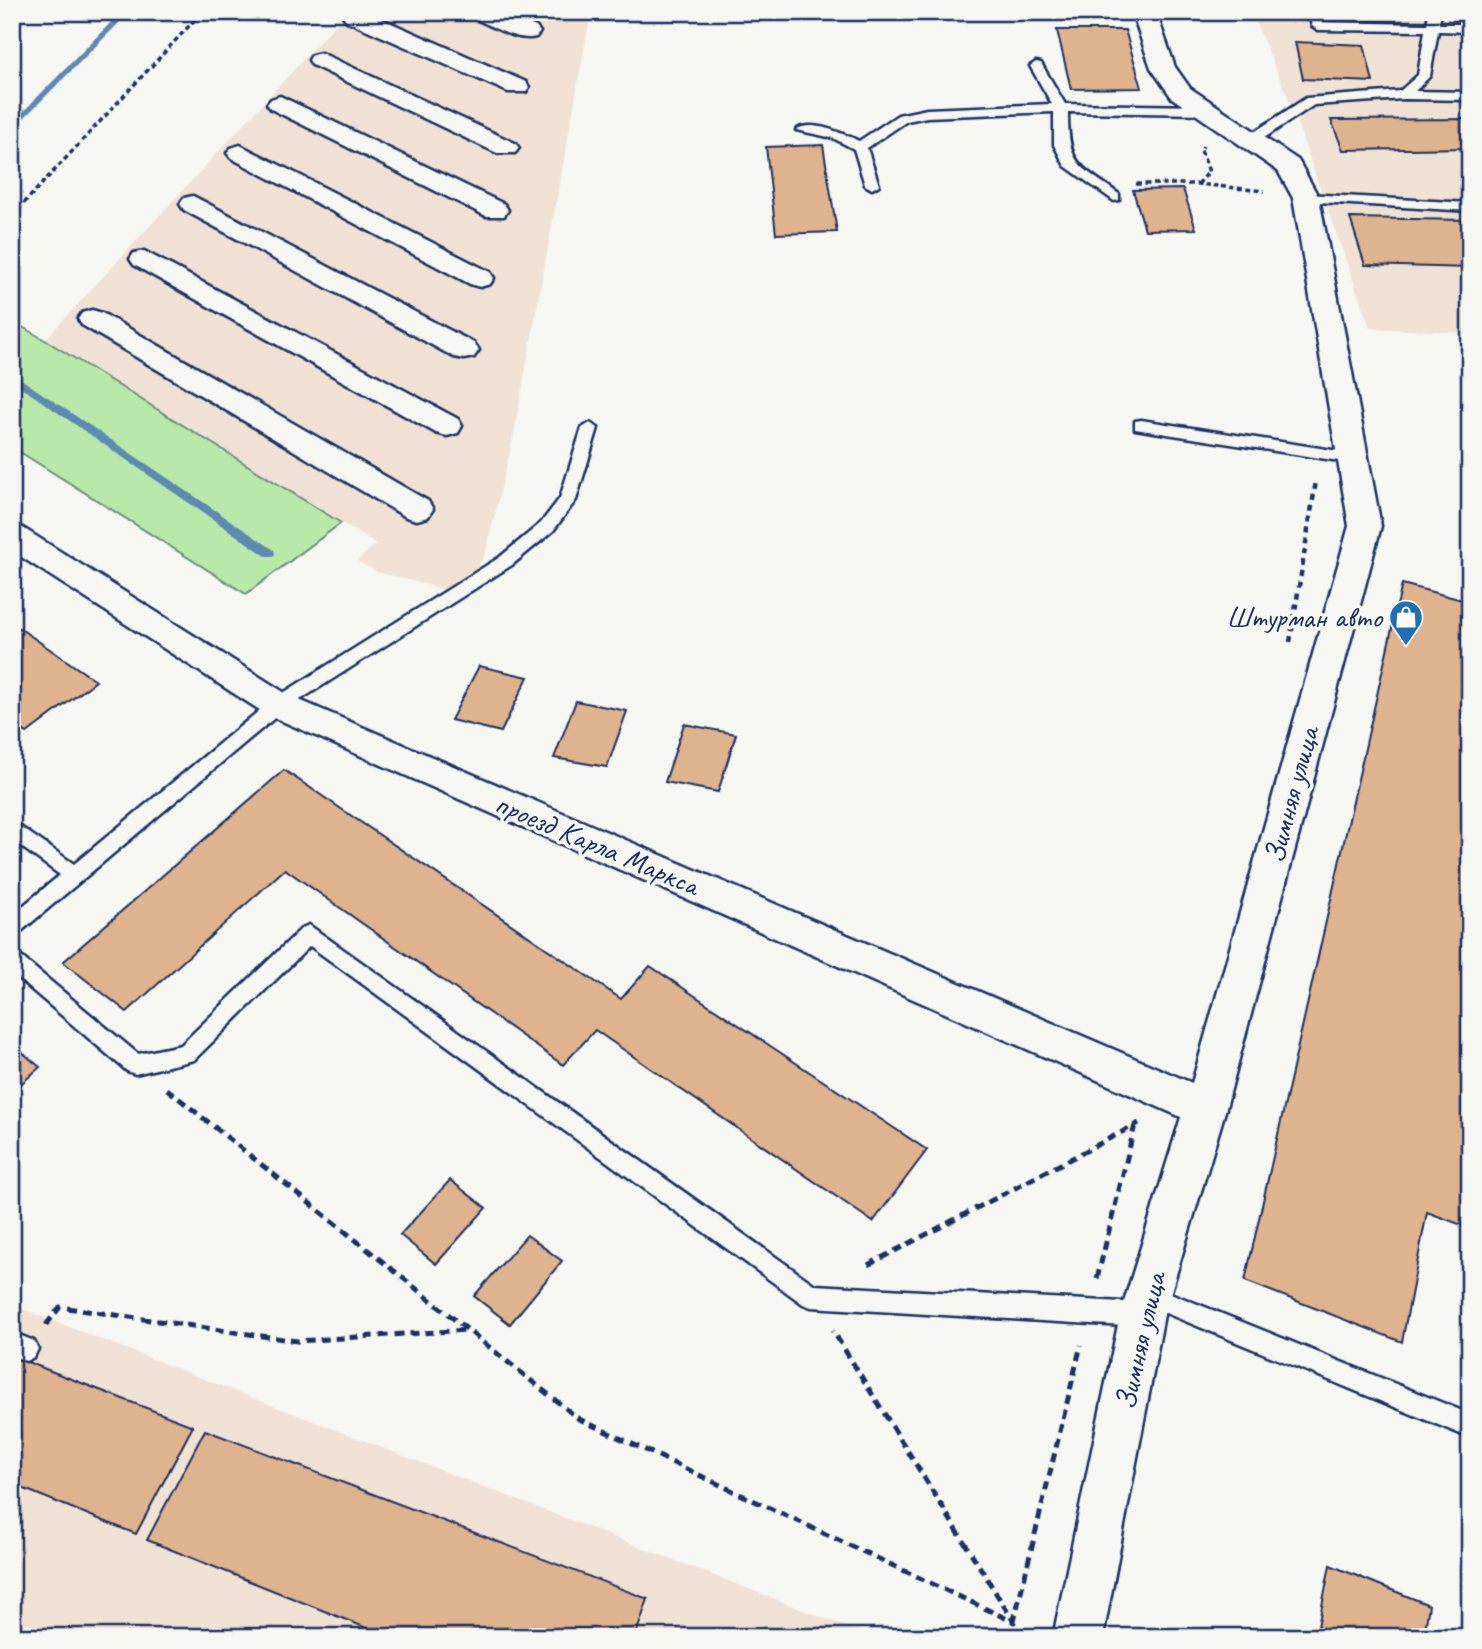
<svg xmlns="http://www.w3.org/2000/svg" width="1482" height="1649" viewBox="0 0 1482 1649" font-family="Caveat,sans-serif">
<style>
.built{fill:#efe2d4}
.green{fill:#b9e9a8;stroke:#6a8c83;stroke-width:2}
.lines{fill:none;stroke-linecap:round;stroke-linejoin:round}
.stream{fill:#5f88b3;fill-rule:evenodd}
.building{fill:#deb38e;stroke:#1b2f5e;stroke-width:2}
.lane-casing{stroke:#1b2f5e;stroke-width:5}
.street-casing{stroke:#1b2f5e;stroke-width:5}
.path-far2{stroke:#1b2f5e;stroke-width:3.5;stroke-dasharray:5 3.5;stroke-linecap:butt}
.path-far1{stroke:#1b2f5e;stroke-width:4.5;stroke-dasharray:6 5;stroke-linecap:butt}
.path{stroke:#1b2f5e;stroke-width:5;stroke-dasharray:9 6;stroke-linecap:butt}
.lane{fill:#f6f6f2;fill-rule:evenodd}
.street{fill:#f6f6f2;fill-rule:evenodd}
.labels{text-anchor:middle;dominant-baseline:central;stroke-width:7;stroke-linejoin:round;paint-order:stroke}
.poi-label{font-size:30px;fill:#1b2f5e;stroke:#f6f6f2;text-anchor:end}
.street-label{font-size:30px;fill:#1b2f5e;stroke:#f6f6f2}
</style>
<rect width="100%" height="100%" fill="#f6f6f2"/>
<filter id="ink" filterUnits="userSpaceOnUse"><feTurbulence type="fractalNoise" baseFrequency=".0143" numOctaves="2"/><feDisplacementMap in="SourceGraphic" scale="14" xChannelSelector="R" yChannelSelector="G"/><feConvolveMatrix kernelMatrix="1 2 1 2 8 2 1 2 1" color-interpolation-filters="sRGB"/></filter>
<g filter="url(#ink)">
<g class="built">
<polygon points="347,12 591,12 514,433 486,552 463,594 377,572 357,561 376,544 45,340"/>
<polygon points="1251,12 1470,12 1470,333 1370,328 1287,95"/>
<polygon points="12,1305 873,1637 12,1637"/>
</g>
<polygon class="green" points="12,321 45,340 341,523 246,594 12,447"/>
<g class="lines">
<g class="stream">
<polygon points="121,12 130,12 12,130 12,123"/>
<polygon points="12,373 274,550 275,553 274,556 266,556 12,381"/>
</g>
</g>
<g class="building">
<polygon points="1057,30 1125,30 1142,88 1071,89"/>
<polygon points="1295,42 1364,45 1373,82 1303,79"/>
<polygon points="1470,119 1470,148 1343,150 1331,120"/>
<polygon points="823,145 837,232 776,234 766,147"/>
<polygon points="1183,189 1196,229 1145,230 1133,190"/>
<polygon points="1350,218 1467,220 1470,268 1365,265"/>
<polygon points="1402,584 1470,602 1470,1228 1427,1212 1402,1342 1245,1281"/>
<polygon points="12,623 96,681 27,733 12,723"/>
<polygon points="479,666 528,677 501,732 451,720"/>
<polygon points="576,701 627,711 607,767 554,758"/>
<polygon points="684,724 736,734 718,792 665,782"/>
<polygon points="284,770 621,999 650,966 927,1150 873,1222 595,1030 563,1065 285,869 127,1012 63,962"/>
<polygon points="12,1044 40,1067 12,1092"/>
<polygon points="450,1180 486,1208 436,1264 400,1235"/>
<polygon points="527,1235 562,1261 510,1324 474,1296"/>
<polygon points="17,1358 193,1426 136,1534 12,1484 12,1366"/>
<polygon points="205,1430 648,1599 635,1637 389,1637 147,1540"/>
<polygon points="1330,1565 1429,1605 1424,1637 1316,1637"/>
</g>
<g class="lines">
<g class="lane-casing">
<g id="lane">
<polygon points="1308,12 1320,12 1323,22 1427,24 1429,12 1441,12 1439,24 1470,24 1470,32 1438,31 1430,76 1415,91 1470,92 1470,100 1404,99 1314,105 1258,142 1248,142 1248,136 1306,98 1400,91 1418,75 1425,31 1318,30 1312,26"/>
<path d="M 1036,62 L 1041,63 L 1065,104 L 1206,106 L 1213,110 L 1206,114 L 1068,112 C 1068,166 1078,164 1119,194 L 1119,200 L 1114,201 L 1065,166 L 1054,145 L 1054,112 L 927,117 L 907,121 L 867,148 L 879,185 L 872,189 L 865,185 L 854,149 L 833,138 L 796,130 C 811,119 844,134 859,141 L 898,115 L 927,109 L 1052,104 L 1030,66 Z"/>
<polygon points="1306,194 1470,203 1470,211 1301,201 1301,195"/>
<polygon points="1141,420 1352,453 1360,458 1352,463 1135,429 1135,421"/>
<polygon points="590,423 598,428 576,500 553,531 512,565 284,710 19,933 12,935 12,915 60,875 12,840 12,821 74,864 272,700 500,557 541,523 560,498 582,428"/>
<polygon points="309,925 815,1285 1141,1303 1136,1295 1140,1287 1148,1284 1470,1414 1470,1438 1151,1307 1154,1315 1150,1323 1142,1327 811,1307 803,1304 310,946 194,1060 135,1074 127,1071 12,973 12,952 19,955 138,1054 181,1045 302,928"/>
<polygon points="12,1332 34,1341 38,1349 34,1357 26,1361 12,1356"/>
</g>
</g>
<g class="street-casing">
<g id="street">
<polygon points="346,12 366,12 526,82 529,87 526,92 508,92 347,21 343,16"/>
<path d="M 468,12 L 501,12 L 536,27 L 540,32 L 536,37 C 516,42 490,25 472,17 Z"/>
<polygon points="1132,12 1156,12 1175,67 1190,88 1298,160 1319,198 1381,526 1226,1108 1164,1315 1103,1637 1053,1637 1120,1315 1181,1117 266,714 12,551 12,525 23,528 290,696 1192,1083 1349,526 1293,198 1278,171 1172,98 1151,68"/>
<polygon points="321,53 515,143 519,148 515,153 497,153 312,65 309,60 312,55"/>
<polygon points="280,96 504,204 508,210 504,216 486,216 271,109 267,104 271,99"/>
<polygon points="240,145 490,272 494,278 490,284 480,287 470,284 231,158 227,153 231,148"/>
<polygon points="193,196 474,343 479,350 474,357 464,359 454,357 184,210 180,204 184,198"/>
<polygon points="144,251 458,419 462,426 458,433 447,436 436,433 134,265 130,259 134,253"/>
<polygon points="92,310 102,313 428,501 433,509 428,517 417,520 406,517 82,325 78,319 82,313"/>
</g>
</g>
<g class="path-far2">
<polyline points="1136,184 1198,184 1264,191"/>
<polyline points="1198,184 1209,172 1201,150 1203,146"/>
<polyline points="12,216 202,12"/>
</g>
<polyline class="path-far1" points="1290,642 1316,481"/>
<g class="path">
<polyline points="167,1089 579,1419 1014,1622 833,1331"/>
<polyline points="868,1265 1139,1123"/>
<polyline points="1097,1279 1135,1125"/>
<polyline points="46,1325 60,1307 297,1341 467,1330"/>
<polyline points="1010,1637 1081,1345"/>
</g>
<use href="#lane" class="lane"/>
<use href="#street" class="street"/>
</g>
</g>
<defs>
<g id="shop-pin" transform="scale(1.75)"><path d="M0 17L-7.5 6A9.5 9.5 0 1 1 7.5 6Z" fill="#1f6fb2" stroke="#f6f6f2"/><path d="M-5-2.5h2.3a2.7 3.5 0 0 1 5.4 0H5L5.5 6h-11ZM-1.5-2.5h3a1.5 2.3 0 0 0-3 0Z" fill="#fff"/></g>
</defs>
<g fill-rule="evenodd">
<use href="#shop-pin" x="1406" y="617"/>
</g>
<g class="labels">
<g class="poi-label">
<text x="1382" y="617">Штурман авто</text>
</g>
<g class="street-label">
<text transform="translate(1291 795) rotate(-75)">Зимняя улица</text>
<text transform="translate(597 844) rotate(23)">проезд Карла Маркса</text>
<text transform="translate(1140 1341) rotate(-77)">Зимняя улица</text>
</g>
</g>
<rect width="1482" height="1649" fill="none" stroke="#f6f6f2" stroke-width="42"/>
<rect x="21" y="21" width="1440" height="1607" fill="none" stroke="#1b2f5e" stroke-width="2.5" filter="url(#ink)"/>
</svg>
